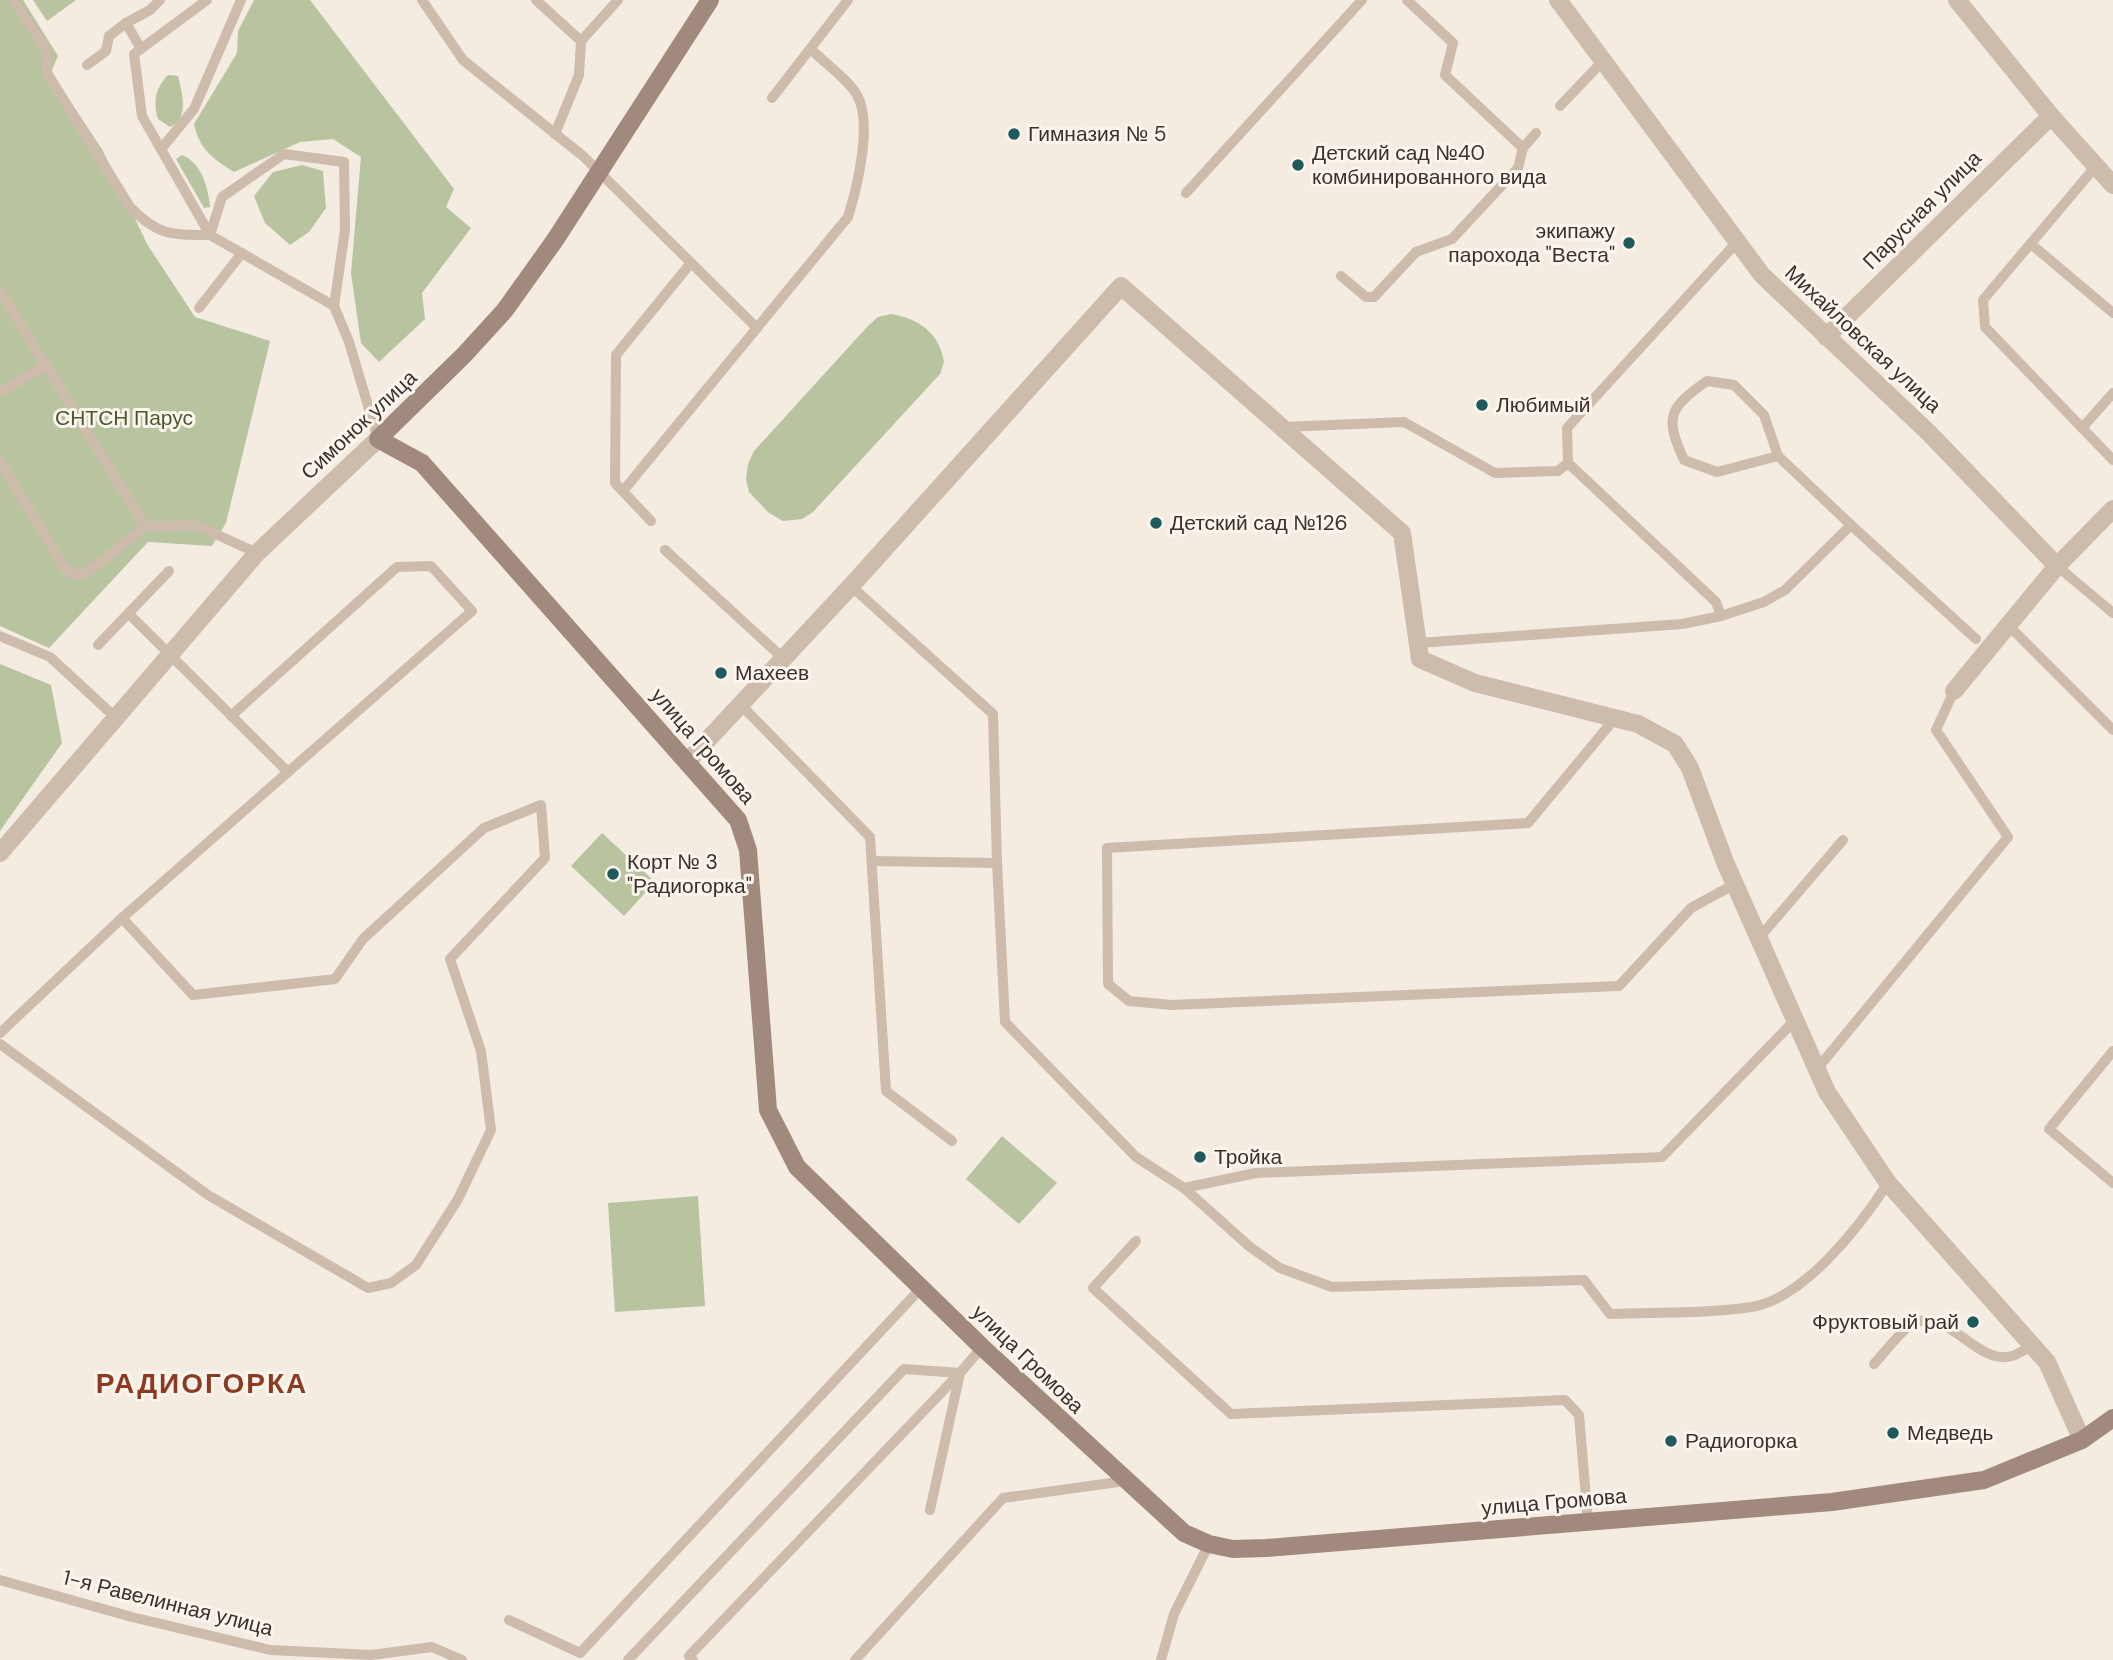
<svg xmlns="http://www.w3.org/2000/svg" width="2113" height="1660" viewBox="0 0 2113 1660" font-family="'DM Sans',sans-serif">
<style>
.green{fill:#b8c4a0}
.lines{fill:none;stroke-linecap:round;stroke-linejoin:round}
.lane{stroke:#cdbbac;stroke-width:10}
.street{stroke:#cdbbac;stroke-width:18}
.secondary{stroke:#a18a7d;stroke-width:18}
.poi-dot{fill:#1f5a5e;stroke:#fbf5ee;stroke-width:2.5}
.labels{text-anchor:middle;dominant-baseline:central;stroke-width:6;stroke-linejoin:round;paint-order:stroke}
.poi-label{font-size:21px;fill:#3b302b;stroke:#fbf5ee;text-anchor:start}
.street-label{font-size:21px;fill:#3b302b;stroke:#fbf5ee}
.park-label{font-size:21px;fill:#4a5a2e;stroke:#fbf5ee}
.district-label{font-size:28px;font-weight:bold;letter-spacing:2px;fill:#8c3b22;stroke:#fbf5ee}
</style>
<rect width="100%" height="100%" fill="#f4ebe1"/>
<g class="green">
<polygon points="0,0 23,0 58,56 51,72 103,151 147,244 195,317 270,341 226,523 212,546 148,542 49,648 0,626"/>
<polygon points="33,0 76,0 47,21"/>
<path d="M 254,0 L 310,0 L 454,189 L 446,207 L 471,228 L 422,293 L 425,319 L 379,362 L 361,343 L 351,273 L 361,157 L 333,139 L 300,142 L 234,172 C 212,158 200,150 194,124 L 237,53 L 238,31 Z"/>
<path d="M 168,75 L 178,76 C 182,93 190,118 170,127 L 158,119 C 153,101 155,89 168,75 Z"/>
<path d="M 182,155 C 202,163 208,188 210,207 L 204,208 L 176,159 Z"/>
<polygon points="302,165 323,171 326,208 309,232 290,245 265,223 254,196 273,172"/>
<path d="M 891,314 C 920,319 939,333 944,362 L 940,374 L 813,512 L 802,519 L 783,521 L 769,513 L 749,492 L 746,479 L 748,464 L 754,451 L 867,327 L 878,317 Z"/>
<polygon points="0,664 51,685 62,743 0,831"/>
<polygon points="602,833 655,882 624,916 571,866"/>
<polygon points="1002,1136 1057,1183 1019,1224 966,1179"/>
<polygon points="698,1196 705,1306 615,1312 608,1203"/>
</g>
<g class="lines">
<g class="lane">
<path d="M 13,0 L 46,49 L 47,73 L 130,207 C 158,236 172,235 210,235 L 222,197 L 284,154 L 344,162 L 345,230 L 334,306"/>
<polyline points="207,0 134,54 142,116 210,235 334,306 349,342 378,439"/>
<polyline points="422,0 463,60 583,156 757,328"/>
<polyline points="536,0 581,41"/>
<polyline points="126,23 150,10 160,0"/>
<polyline points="87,65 106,51 109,36 126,23 141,49"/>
<polyline points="772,98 848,0"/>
<polyline points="1560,106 1602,62"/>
<polyline points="555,134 579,75 581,41 618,0"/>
<polyline points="1523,148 1536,133"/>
<polyline points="161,149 194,109 241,0"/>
<polyline points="2096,166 1983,300 1985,327 2113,460"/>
<polyline points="1186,193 1362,0"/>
<polyline points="2031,244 2113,313"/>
<polyline points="1341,276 1366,297 1374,297 1416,252 1452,239 1518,168 1523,148 1445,75 1453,43 1407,0"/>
<polyline points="0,291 145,526 196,525 257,553"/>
<polyline points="199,308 242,253"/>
<polyline points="0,392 46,365"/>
<polyline points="1283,427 1404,422 1495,473 1558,471 1568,463"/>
<polyline points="2082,428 2113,393"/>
<polyline points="0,461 64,567 74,575 87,573 145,526"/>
<path d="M 623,491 L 848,217 C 857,188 873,123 857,95 C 847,78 824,63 811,49"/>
<polyline points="651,521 615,483 616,355 690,264"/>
<polyline points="1851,525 1976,639"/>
<polyline points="665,550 784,659"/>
<polyline points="2057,566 2113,613"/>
<polyline points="851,586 993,714 997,863"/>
<path d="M 1721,616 L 1764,602 L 1785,590 L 1851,525 L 1778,456 L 1764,415 L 1734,385 L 1707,381 C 1669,408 1664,416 1684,460 L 1717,472 L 1778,456"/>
<polyline points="2009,626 2113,730"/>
<polyline points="0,636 50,657 115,717"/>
<polyline points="1418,643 1682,624 1721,616 1716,602 1568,463 1567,428 1737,242"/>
<polyline points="98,645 169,571"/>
<polyline points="741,705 870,837 886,1091 952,1141"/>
<polyline points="231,716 397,567 431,566 472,611 288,772"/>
<polyline points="1616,717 1528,823 1107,848 1108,984 1129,1001 1172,1005 1619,986 1691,908 1735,884"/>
<polyline points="872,861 997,863 1005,1022 1136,1157 1184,1188"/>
<polyline points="1759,938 1843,840"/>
<path d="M 1795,1020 L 1662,1157 L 1256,1173 L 1184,1188 L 1250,1247 L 1280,1268 L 1332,1287 L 1584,1280 L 1610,1314 C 1656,1312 1705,1314 1751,1307 C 1804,1299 1860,1226 1888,1183"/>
<polyline points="0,1033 122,918 288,772 129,614"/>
<polyline points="0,1044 208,1195 368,1288 391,1283 416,1265 458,1199 491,1130 481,1051 450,959 545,858 541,805 484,828 363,939 335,979 193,995 122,918"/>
<polyline points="2113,1051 2049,1129 2113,1183"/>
<polyline points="1817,1069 2008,837 1936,730 1954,691"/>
<polyline points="1136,1241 1093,1288 1231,1414 1565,1400 1579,1415 1588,1522"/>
<path d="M 1874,1364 C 1885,1352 1896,1337 1908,1327 C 1944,1299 1975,1367 2012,1356 C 2019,1354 2025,1349 2032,1346"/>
<polyline points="930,1510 960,1373 982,1347"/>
<polyline points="0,1580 132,1617 270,1650 371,1655 432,1647 462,1660"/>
<polyline points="509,1620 580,1653 922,1287"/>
<polyline points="628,1660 904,1369 960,1373 689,1656 693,1660"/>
<polyline points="855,1660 1003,1498 1125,1481"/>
<polyline points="1161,1660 1174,1614 1209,1544"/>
</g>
<g class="street">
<polyline points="1558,0 1762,275 1929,433 2057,566 1954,691"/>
<polyline points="1957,0 2051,116 2113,185"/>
<polyline points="1826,337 2051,116"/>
<polyline points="2057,566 2113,509"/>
<polyline points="688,761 851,586 1121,286 1402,533 1420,659 1475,683 1638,724 1675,744 1690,768 1725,862 1827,1092 1888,1183 2047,1362 2082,1440"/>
<polyline points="0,853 257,553 378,439"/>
</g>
<polyline class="secondary" points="710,0 555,240 505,310 464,355 378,439 422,463 738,820 748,850 768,1110 797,1167 982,1347 1184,1533 1209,1544 1233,1549 1266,1548 1832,1502 1984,1480 2082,1440 2113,1418"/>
</g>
<g class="poi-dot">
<circle cx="1014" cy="134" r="7"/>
<circle cx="1298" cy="165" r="7"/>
<circle cx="1629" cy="243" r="7"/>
<circle cx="1482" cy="405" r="7"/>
<circle cx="1156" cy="523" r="7"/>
<circle cx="721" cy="673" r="7"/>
<circle cx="613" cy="874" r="7"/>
<circle cx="1200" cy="1157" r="7"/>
<circle cx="1973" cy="1322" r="7"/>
<circle cx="1893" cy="1433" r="7"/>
<circle cx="1671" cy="1441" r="7"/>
</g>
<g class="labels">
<g class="poi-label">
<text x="1028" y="134">Гимназия № 5</text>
<text x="1312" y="153">Детский сад №40<tspan x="1312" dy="24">комбинированного вида</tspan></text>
<text x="1615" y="231" text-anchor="end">экипажу<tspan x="1615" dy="24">парохода "Веста"</tspan></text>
<text x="1496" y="405">Любимый</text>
<text x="1170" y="523">Детский сад №126</text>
<text x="735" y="673">Махеев</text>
<text x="627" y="862">Корт № 3<tspan x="627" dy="24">"Радиогорка"</tspan></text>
<text x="1214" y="1157">Тройка</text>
<text x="1959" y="1322" text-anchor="end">Фруктовый рай</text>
<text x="1907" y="1433">Медведь</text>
<text x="1685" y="1441">Радиогорка</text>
</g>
<g class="street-label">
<text transform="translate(1922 210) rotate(-45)">Парусная улица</text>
<text transform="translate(1863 339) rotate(43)">Михайловская улица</text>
<text transform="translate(359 425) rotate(-43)">Симонок улица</text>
<text transform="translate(703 746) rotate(49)">улица Громова</text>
<text transform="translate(1028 1359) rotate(44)">улица Громова</text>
<text transform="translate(1554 1502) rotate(-5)">улица Громова</text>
<text transform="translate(168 1603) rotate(14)">1-я Равелинная улица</text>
</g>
<g class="park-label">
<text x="124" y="418">СНТСН Парус</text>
</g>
<g class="district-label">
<text x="202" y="1383">РАДИОГОРКА</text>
</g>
</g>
</svg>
